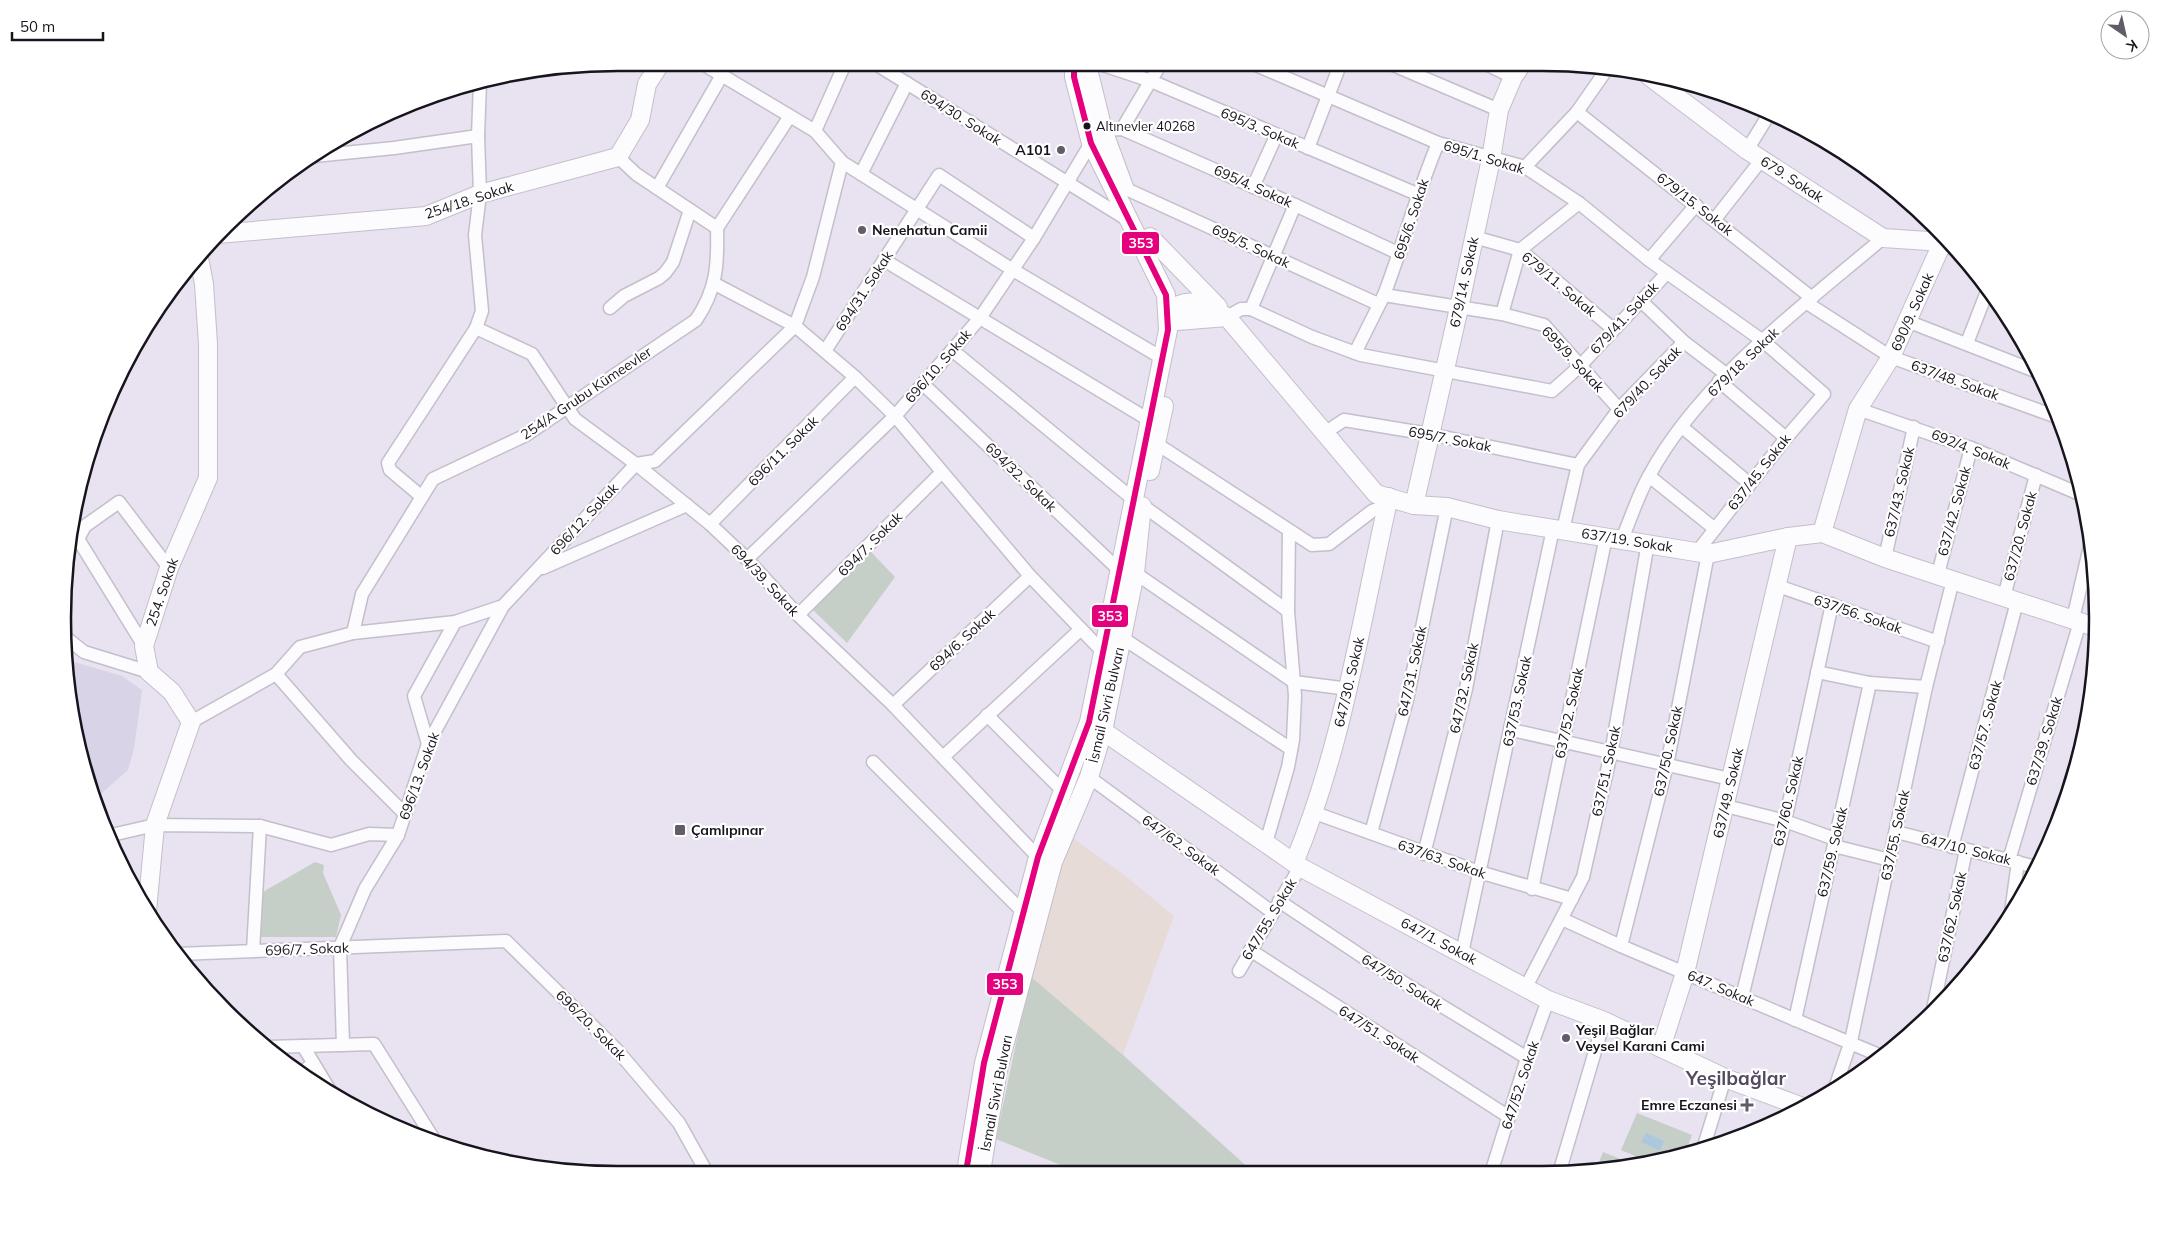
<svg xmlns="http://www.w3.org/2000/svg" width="2160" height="1237" viewBox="0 0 2160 1237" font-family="Mulish,sans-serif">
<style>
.industrial{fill:#e7dbd8}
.education{fill:#d8d3e6}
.green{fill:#c5cfc7}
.water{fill:#adc8de}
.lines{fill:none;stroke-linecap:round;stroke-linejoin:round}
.street-casing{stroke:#c4bfca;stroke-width:15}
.secondary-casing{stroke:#c4bfca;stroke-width:20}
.street{stroke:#fcfbfd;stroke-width:12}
.secondary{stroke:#fcfbfd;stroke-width:18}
.bus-1-casing{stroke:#fff;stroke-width:10}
.bus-1{stroke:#e5007d;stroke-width:6}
.bus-dot{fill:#18141d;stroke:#fff;stroke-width:2}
.poi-dot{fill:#615c67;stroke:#fff;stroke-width:2}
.labels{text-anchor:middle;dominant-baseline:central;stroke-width:4.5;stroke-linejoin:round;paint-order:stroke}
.bus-label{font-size:13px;fill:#18141d;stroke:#fff;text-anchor:start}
.street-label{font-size:14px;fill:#18141d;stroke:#fff}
.poi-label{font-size:14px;font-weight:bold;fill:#18141d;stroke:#fff;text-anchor:start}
.district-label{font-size:19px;font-weight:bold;fill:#54495f;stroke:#fff}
.rim{fill:none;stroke:#18141d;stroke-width:2.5}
.line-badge{stroke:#fff;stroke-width:2}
.badge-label{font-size:14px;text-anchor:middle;font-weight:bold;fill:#fff}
</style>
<rect width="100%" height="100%" fill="#e9e2f1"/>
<polygon class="industrial" points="1070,836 1123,874 1174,916 1123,1055 1030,976"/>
<polygon class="education" points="64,659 122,676 142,690 134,749 128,770 95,799 73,727"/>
<g class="green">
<polygon points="871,552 895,577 847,643 812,609"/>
<polygon points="315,862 324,865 323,873 341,915 336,937 261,937 261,893"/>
<polygon points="1030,976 1123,1055 1252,1171 1078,1172 996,1139"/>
<polygon points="1637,1113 1692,1135 1685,1153 1649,1162 1621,1150"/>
<polygon points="1603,1152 1635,1165 1614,1170 1596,1170"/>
</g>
<polygon class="water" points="1646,1133 1664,1141 1660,1151 1641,1142"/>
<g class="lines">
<g class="street-casing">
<g id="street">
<polyline points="1391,64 1499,110"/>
<polyline points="1486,64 1513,77"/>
<polyline points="1103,65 1151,81 1417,194"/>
<polyline points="1256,65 1438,143 1525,167 1579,203 1649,260 1763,341 1824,394 1786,438 1697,552"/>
<polyline points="879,66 1128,220"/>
<polyline points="708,67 815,131 842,162 1013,270 1162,358"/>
<polyline points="1577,112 1812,298"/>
<polyline points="1122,129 1160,65"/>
<polyline points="1103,130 1122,129 1295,205 1400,254"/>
<polyline points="815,131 844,66"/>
<polyline points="1308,148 1340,65"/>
<polyline points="1747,150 1768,116"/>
<polyline points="314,156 394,148 478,136"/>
<polyline points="1525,167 1577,112 1607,69"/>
<polyline points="861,174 907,83"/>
<polyline points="1253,187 1276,136"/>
<polyline points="657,188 722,75"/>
<polyline points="1124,188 1378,304"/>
<polyline points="1715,219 1762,159"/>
<polyline points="717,228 790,116"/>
<polyline points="1474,237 1520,250 1613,329"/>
<polyline points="884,260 1149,420"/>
<polyline points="1649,260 1696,205"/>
<polyline points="715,284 795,326 855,377 895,416 1030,576 1103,652"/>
<path d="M 1384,295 C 1403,245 1417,193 1438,143"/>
<polyline points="1640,300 1684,342 1726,374"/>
<polyline points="1807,303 1891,357 2057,417"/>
<polyline points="610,308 624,296 659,278 665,273 673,262 690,210"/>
<polyline points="1251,309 1295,205"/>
<polyline points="1502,314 1520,250 1579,203"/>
<polyline points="1227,317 1241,309 1251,309 1312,337 1361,355 1552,391 1580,366 1667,273"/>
<polyline points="1907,321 2040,373"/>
<polyline points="476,328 532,354 575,419 636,464 710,524 747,559 798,615 893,705 1038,857"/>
<polyline points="1967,343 1988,289"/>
<polyline points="952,350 1133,499"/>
<polyline points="825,351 939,175 1034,238"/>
<polyline points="1355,353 1384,295 1502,314 1544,325 1619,409"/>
<polyline points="1719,381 1786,438"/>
<polyline points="923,384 1119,570"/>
<polyline points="1858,409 1971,448 2082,495"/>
<polyline points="1682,427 1750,484"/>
<polyline points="1326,432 1344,420 1429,434 1578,465"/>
<polyline points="1157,444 1312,545 1329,544 1372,511 1387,505"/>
<polyline points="1649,476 1715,529"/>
<polyline points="422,497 390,470 388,463 476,328 482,311 475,235 480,194 478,136 480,82"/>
<polyline points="1142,505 1288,611"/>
<polyline points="710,524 855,377"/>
<polyline points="1563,530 1578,465 1619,409 1684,342"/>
<path d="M 1622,539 C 1631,518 1638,495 1649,476 C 1699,382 1803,306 1883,238"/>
<polyline points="1885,558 1914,427"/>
<polyline points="747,559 895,416 980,318 1034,238 1091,143"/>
<polyline points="543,568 687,505"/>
<polyline points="1135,573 1294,682 1349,689"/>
<polyline points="1938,574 1971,448"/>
<polyline points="1778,586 1938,642"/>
<polyline points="2004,597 2036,475"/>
<polyline points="798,615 941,473"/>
<polyline points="2073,619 2090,546"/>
<path d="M 353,633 L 362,594 L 433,479 L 526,435 L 696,320 C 717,289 718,264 717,228 L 636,174 L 618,157"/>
<polyline points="64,636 84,652 149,672"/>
<polyline points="1121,637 1291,749"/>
<polyline points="144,646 78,539 85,526 119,502 169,568"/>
<polyline points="1817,672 1870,683 1926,687"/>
<polyline points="276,674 351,760 405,814"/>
<polyline points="893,705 1030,576"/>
<polyline points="987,715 1063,791"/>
<polyline points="191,722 276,674 300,647 353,633 455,622 503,606 636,464 655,461 795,326 813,277 842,162"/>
<polyline points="1512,730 1730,779"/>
<polyline points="428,744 414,696 455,622"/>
<polyline points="943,757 1081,629"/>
<polyline points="873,762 1024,913"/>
<polyline points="1089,777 1272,912"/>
<polyline points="1726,806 1785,821 1835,839"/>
<polyline points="1315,813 1479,872 1572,899"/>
<polyline points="1896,832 2036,867"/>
<polyline points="1371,833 1407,700 1447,507"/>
<polyline points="107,836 155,825 260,826 331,845 369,834 398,835 428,744 503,606"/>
<polyline points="1266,843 1288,767 1293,740 1295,696 1288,611 1289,531"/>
<polyline points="1834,846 1890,860"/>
<polyline points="1952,847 2017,602"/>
<polyline points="1424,854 1466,689 1498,520"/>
<polyline points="2009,860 2080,622"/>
<polyline points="1532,889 1606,537"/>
<polyline points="1279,901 1378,967 1527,1058"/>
<polyline points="2011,912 2018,862"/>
<polyline points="1562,919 1621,946 1881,1056"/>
<polyline points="1621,946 1667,765 1708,554"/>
<polyline points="1250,950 1509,1117"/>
<polyline points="253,951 260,826"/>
<polyline points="1462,953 1553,529"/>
<polyline points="178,954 506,941 617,1050 679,1123 707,1173"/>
<polyline points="1239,971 1300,867"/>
<polyline points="1526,987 1583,877 1611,753 1648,543"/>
<polyline points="1742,997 1785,821 1832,604"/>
<polyline points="1932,1014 1966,850"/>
<polyline points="1795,1020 1870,683"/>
<polyline points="343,1045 340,947 365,889 398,835"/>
<polyline points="303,1046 332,1094"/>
<polyline points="267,1047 374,1044 433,1138"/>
<polyline points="302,1073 313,1063"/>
<polyline points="1835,1088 1851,1041 1926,687 1953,580"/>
<polyline points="1703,1149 1725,1078"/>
<polyline points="1492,1170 1527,1058 1548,1000"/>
<polyline points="1560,1170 1604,1021"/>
</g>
</g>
<g class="secondary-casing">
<g id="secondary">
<polyline points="1087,65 1103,130 1124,187"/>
<polyline points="1649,76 1747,150 1883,238 1943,242 1950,245"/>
<polyline points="218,234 426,216 480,194 618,157 640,120 647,84 658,67"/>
<polyline points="1150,237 1218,307"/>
<path d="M 1227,317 L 1177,321 L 1167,312 C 1190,294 1204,305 1227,317 L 1376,494 L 1414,505 L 1447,507 L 1498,520 L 1708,554 L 1788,537 L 1822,533 L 1885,558 L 2095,627"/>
<polyline points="1150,471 1164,406"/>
<polyline points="1414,505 1459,308 1491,159 1499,110 1513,77 1522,64"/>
<polyline points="1822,533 1858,409 1891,357 1944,239"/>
<polyline points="1103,731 1300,867 1548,1000 1604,1021 1725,1078 1800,1106"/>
<path d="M 1294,863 C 1343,746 1361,620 1389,497"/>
<polyline points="147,911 155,825 191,722 172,692 149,672 144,646 169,568 208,478 208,344 204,284 199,258"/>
<polyline points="1661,1048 1685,973 1788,537"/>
<polyline points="966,1172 984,1063 1038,857 1089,722 1168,330 1166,295 1091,143 1074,77 1074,65"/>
<polyline points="981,1172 998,1069 1053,862 1089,777 1103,731 1135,573 1142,506"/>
</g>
</g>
<use href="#street" class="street"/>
<use href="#secondary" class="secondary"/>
<g class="bus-1-casing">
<polyline id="bus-1" points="966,1172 984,1063 1038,857 1089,722 1168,330 1166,295 1091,143 1074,77 1074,65"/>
</g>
<use href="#bus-1" class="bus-1"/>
</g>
<circle class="bus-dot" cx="1087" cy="126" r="4.5"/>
<g class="poi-dot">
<circle cx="1061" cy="150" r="5"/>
<circle cx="862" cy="230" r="5"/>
<rect x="674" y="824" width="12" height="12" rx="2.5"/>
<circle cx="1566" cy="1038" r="5"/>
<path d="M1744.5 1097.5h5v5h5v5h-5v5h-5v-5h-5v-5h5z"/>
</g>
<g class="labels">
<g class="bus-label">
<text x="1096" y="126">Altınevler 40268</text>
</g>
<g class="street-label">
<text transform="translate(961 117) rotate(32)">694/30. Sokak</text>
<text transform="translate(1260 128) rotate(23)">695/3. Sokak</text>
<text transform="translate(1484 157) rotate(17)">695/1. Sokak</text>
<text transform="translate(1792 179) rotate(33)">679. Sokak</text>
<text transform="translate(1253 186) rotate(24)">695/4. Sokak</text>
<text transform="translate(469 200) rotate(-18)">254/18. Sokak</text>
<text transform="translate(1695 204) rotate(38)">679/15. Sokak</text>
<text transform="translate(1411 219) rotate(-72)">695/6. Sokak</text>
<text transform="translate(1251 246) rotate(25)">695/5. Sokak</text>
<text transform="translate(1464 282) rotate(-78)">679/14. Sokak</text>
<text transform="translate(1559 284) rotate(40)">679/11. Sokak</text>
<text transform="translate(864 291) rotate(-57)">694/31. Sokak</text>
<text transform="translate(1912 312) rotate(-66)">690/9. Sokak</text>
<text transform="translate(1624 318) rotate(-47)">679/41. Sokak</text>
<text transform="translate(1573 359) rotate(47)">695/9. Sokak</text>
<text transform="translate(1743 362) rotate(-44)">679/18. Sokak</text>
<text transform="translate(938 366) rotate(-49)">696/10. Sokak</text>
<text transform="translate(1955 380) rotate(20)">637/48. Sokak</text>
<text transform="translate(1647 382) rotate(-47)">679/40. Sokak</text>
<text transform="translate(586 393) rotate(-34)">254/A Grubu Kümeevler</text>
<text transform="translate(1450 439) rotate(11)">695/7. Sokak</text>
<text transform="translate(1971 449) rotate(22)">692/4. Sokak</text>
<text transform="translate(783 451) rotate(-45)">696/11. Sokak</text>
<text transform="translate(1759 472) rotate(-52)">637/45. Sokak</text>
<text transform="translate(1021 477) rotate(44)">694/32. Sokak</text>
<text transform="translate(1899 492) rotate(-77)">637/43. Sokak</text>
<text transform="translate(1954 511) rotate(-75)">637/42. Sokak</text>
<text transform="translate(584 519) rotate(-47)">696/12. Sokak</text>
<text transform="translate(2020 536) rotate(-75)">637/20. Sokak</text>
<text transform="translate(1627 540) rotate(9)">637/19. Sokak</text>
<text transform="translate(870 544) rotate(-45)">694/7. Sokak</text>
<text transform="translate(765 580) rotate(47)">694/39. Sokak</text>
<text transform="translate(162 592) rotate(-71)">254. Sokak</text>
<text transform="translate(1858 614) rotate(19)">637/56. Sokak</text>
<text transform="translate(962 640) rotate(-43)">694/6. Sokak</text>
<text transform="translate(1412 671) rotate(-78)">647/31. Sokak</text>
<text transform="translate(1349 682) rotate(-77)">647/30. Sokak</text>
<text transform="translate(1464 688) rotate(-78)">647/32. Sokak</text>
<text transform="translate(1517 701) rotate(-78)">637/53. Sokak</text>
<text transform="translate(1106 705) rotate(-77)">İsmail Sivri Bulvarı</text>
<text transform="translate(1569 713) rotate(-78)">637/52. Sokak</text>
<text transform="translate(1985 725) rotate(-75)">637/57. Sokak</text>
<text transform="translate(2044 741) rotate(-73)">637/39. Sokak</text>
<text transform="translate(1668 751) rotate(-78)">637/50. Sokak</text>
<text transform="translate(1606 771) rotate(-78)">637/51. Sokak</text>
<text transform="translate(419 776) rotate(-70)">696/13. Sokak</text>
<text transform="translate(1728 793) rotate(-77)">637/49. Sokak</text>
<text transform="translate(1788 801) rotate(-77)">637/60. Sokak</text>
<text transform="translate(1895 835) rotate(-78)">637/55. Sokak</text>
<text transform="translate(1181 845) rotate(36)">647/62. Sokak</text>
<text transform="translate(1966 849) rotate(14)">647/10. Sokak</text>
<text transform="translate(1832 852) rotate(-77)">637/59. Sokak</text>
<text transform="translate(1442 859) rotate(19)">637/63. Sokak</text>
<text transform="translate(1952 917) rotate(-78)">637/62. Sokak</text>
<text transform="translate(1269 919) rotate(-59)">647/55. Sokak</text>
<text transform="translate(1439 941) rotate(28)">647/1. Sokak</text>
<text transform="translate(307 949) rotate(-2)">696/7. Sokak</text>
<text transform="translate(1402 982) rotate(32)">647/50. Sokak</text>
<text transform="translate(1721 988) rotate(23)">647. Sokak</text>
<text transform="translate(591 1025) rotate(45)">696/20. Sokak</text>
<text transform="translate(1379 1034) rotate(33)">647/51. Sokak</text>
<text transform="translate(1520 1085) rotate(-72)">647/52. Sokak</text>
<text transform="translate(996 1093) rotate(-79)">İsmail Sivri Bulvarı</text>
</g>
<g class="poi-label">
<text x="1051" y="150" text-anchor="end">A101</text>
<text x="872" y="230">Nenehatun Camii</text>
<text x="691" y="830">Çamlıpınar</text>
<text x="1576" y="1030">Yeşil Bağlar<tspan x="1576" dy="16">Veysel Karani Cami</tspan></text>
<text x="1737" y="1105" text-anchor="end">Emre Eczanesi</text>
</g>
<g class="district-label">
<text x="1736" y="1078">Yeşilbağlar</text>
</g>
</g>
<path d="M0 0H2160V1237H0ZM618 71H1542A547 547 0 0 1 2089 618V619A547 547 0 0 1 1542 1166H618A547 547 0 0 1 71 619V618A547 547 0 0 1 618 71Z" fill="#fff" fill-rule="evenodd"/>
<path class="rim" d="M618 71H1542A547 547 0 0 1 2089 618V619A547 547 0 0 1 1542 1166H618A547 547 0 0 1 71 619V618A547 547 0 0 1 618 71Z"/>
<g class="line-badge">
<rect x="1121" y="231" width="39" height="24" rx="5" fill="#e5007d"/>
<rect x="1091" y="604" width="38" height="24" rx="5" fill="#e5007d"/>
<rect x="986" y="972" width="38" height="24" rx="5" fill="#e5007d"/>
</g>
<g class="badge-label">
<text x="1141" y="248">353</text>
<text x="1110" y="621">353</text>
<text x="1005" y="989">353</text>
</g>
<g transform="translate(2125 35) rotate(146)"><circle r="24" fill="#ffffff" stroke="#a3a1a5"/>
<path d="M0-4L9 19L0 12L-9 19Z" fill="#615c67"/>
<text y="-8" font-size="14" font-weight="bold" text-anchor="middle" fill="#18141d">K</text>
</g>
<path d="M12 32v8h91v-8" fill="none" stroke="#18141d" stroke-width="2.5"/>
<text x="20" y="32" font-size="15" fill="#18141d" stroke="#ffffff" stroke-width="4" paint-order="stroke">50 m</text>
</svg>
